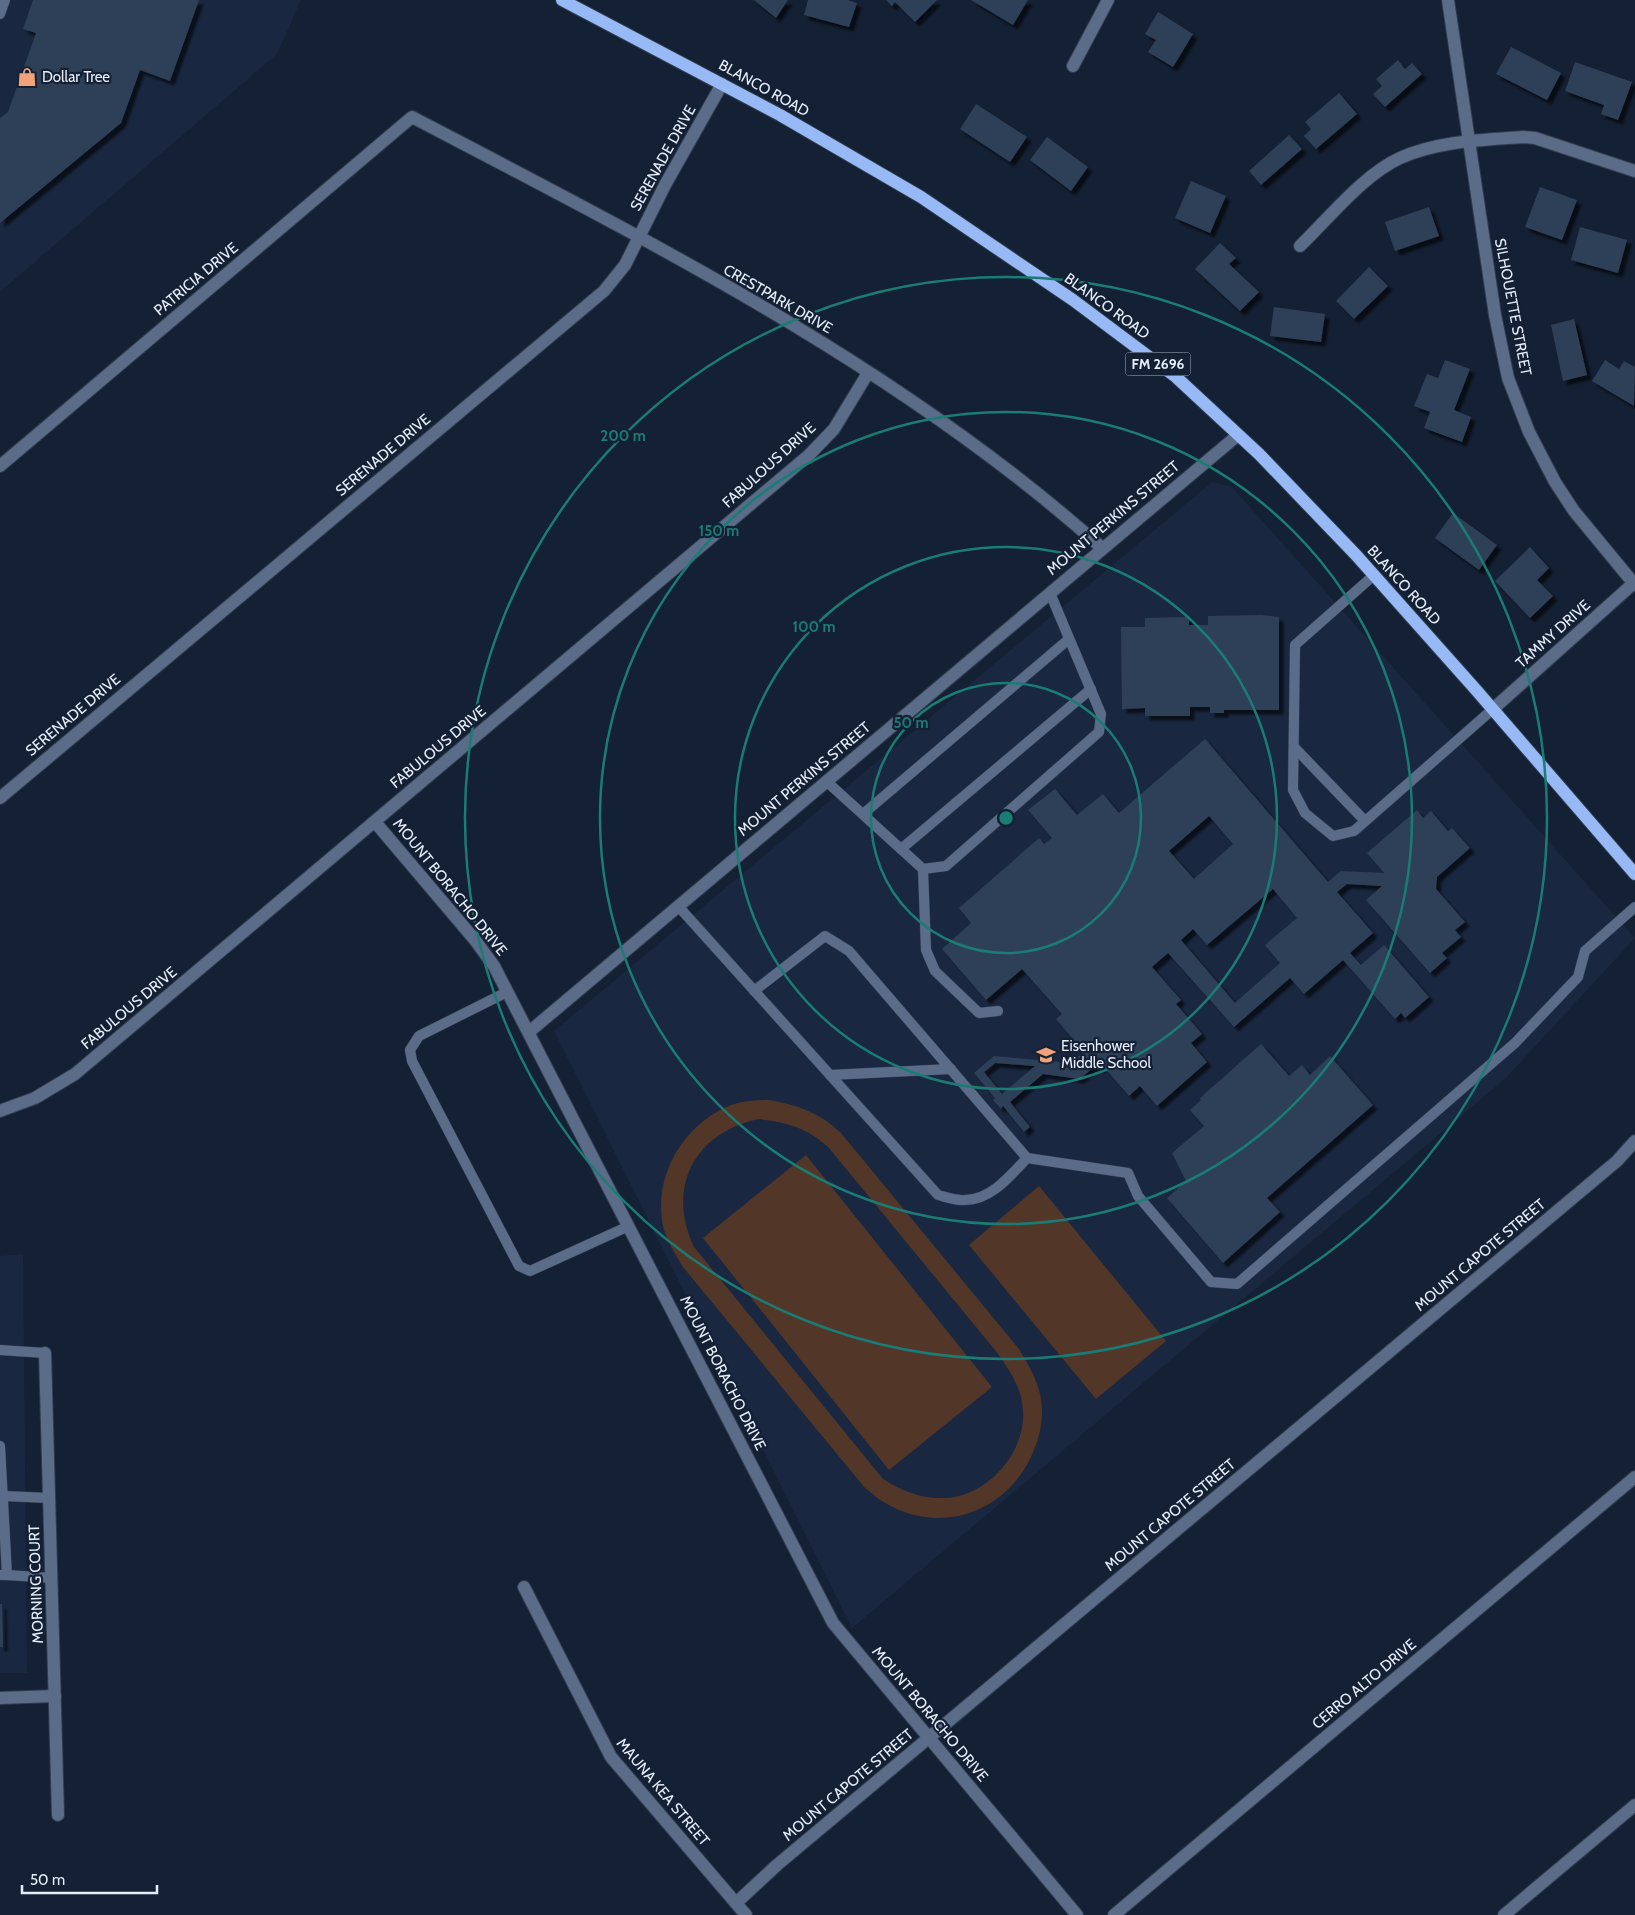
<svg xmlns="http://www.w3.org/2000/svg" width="1635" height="1915" viewBox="0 0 1635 1915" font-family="Cabin,sans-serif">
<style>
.built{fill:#192740}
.green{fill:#523728;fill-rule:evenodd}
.building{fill:#2f3f59;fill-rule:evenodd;filter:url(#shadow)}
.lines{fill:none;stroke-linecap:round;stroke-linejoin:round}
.service-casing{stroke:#313d4f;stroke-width:11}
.minor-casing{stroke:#313d4f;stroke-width:14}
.primary-casing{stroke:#313d4f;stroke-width:14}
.service{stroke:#5b6c89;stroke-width:10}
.minor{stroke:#5b6c89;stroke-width:12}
.primary{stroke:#97b9f5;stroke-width:12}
.ring{fill:none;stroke:#1a7c75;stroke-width:2.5}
.labels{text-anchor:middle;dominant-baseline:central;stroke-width:4.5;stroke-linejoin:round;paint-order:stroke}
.shield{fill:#142033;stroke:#a7b0c0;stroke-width:1}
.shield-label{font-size:14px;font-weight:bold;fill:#e6eefc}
.poi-label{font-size:15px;fill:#e6eefc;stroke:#142033;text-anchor:start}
.street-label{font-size:15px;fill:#e6eefc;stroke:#142033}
.centre{fill:#1a7c75;stroke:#142033;stroke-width:2.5}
.ring-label{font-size:15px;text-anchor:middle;font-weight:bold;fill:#1a7c75;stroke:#142033;stroke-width:4.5;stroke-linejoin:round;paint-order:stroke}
</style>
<defs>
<filter id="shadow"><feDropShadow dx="4.5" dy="4.5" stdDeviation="1" flood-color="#0009"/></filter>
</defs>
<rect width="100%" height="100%" fill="#142033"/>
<g class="built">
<polygon points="0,0 301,0 277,54 0,292"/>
<polygon points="1212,482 1232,487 1635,938 1505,1079 852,1628 554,1031"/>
<polygon points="23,1254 27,1673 0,1673 0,1256"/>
</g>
<g class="green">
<path d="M 769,1100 C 798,1105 820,1113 841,1133 L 1019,1349 C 1028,1364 1036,1377 1040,1394 C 1045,1415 1040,1438 1031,1457 C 1005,1512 941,1535 887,1504 C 879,1500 872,1493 865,1488 L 683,1267 C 676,1255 668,1243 664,1230 C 651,1178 683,1124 731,1105 C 743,1101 756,1100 769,1100 ZM 758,1119 C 786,1122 808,1128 829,1148 L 999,1355 C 1010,1371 1022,1389 1023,1410 C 1026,1453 987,1497 944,1498 C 921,1499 902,1491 883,1479 L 694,1247 C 666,1188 694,1133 758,1119 Z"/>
<polygon points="806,1155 992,1387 889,1470 703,1238"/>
<polygon points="1039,1186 1166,1341 1096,1399 969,1245"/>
</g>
<g class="building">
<polygon points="33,0 199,0 170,81 140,70 121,123 0,223 0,118 8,112 36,33 23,29"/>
<polygon points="754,0 788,0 776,18"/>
<polygon points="808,0 848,0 857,3 849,27 804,15"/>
<polygon points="886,0 937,0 915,22 895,2 892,6"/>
<polygon points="971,0 1028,0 1013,25"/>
<polygon points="1158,12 1193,34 1173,67 1148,52 1156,40 1145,34"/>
<polygon points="1511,47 1561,73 1547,100 1496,74"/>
<polygon points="1398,60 1405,69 1412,63 1422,74 1385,107 1373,94 1382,86 1376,79"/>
<polygon points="1575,62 1632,82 1618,120 1601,114 1604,105 1565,91"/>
<polygon points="1339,93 1357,114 1316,149 1304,136 1311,129 1305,122"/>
<polygon points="976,104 1027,137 1010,162 960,129"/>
<polygon points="1289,135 1302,149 1261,185 1249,171"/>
<polygon points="1047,137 1088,167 1071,191 1030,160"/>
<polygon points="1191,181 1226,196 1210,233 1175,218"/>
<polygon points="1540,187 1577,200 1562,240 1525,227"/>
<polygon points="1429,207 1439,236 1395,251 1385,222"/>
<polygon points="1580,227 1627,240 1618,273 1571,260"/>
<polygon points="1220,243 1236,258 1229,264 1259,292 1240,311 1195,269"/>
<polygon points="1369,267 1388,286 1354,319 1336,301"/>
<polygon points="1274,307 1325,314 1321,342 1270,336"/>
<polygon points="1574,319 1587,375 1563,381 1551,325"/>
<polygon points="1445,360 1470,369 1454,410 1471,417 1462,442 1424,428 1430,412 1414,406 1427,374 1438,378"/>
<polygon points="1605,360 1619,369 1624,361 1635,367 1634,406 1592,381"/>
<polygon points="1453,513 1497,545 1479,570 1435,538"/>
<polygon points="1530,547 1549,568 1537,580 1553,596 1530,618 1495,581"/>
<polygon points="1261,615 1279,617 1279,710 1224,710 1224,713 1210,713 1210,707 1190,707 1190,716 1145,716 1145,708 1122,709 1121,627 1145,627 1145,618 1189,617 1189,625 1208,625 1208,616"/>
<path d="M 1205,739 L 1328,882 L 1341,871 L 1384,873 L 1367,853 L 1417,810 L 1423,818 L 1431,811 L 1448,831 L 1452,828 L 1470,848 L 1437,877 L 1436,889 L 1465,922 L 1455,930 L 1461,937 L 1442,953 L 1447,958 L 1430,973 L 1366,900 L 1382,886 L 1347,884 L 1337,892 L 1373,933 L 1350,953 L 1361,965 L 1384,945 L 1429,997 L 1405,1018 L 1401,1013 L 1395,1019 L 1343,960 L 1304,994 L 1290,978 L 1234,1027 L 1168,953 L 1152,967 L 1181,1000 L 1176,1004 L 1202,1034 L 1191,1043 L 1207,1062 L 1157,1106 L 1140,1086 L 1129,1096 L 1103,1066 L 1099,1069 L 1096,1065 L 1080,1079 L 1043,1074 L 1010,1102 L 1030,1127 L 1024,1132 L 1003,1106 L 1001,1109 L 993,1100 L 995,1098 L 974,1073 L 994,1056 L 1071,1063 L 1084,1052 L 1056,1019 L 1062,1014 L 1022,969 L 986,1000 L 942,949 L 971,923 L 959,908 L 1039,838 L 1044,844 L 1052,838 L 1028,810 L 1055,789 L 1077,815 L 1103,794 L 1119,813 ZM 1209,816 L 1233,844 L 1194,879 L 1169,851 ZM 1273,889 L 1297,918 L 1265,945 L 1280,963 L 1235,1003 L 1181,940 L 1193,929 L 1207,945 ZM 995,1063 L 1035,1066 L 1002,1094 L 984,1072 Z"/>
<polygon points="1261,1044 1289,1076 1302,1065 1310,1075 1330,1056 1373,1105 1267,1198 1280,1212 1223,1263 1167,1198 1186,1181 1172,1153 1204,1126 1190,1110 1201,1100 1200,1098"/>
<polygon points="0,1604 2,1604 3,1647 0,1647"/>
</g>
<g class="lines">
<g class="service-casing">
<g id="service">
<polyline points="0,14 5,0"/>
<polyline points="1373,576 1295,645 1293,790 1305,813 1333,836 1354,831 1493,709"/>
<polyline points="1294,747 1365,821"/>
<polyline points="826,781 923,869 946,866 1099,732 1101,714 1050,593"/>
<polyline points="863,814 1069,639"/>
<polyline points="901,849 1091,689"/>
<polyline points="923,869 926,950 935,971 979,1013 998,1011"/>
<path d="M 678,906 L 938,1195 C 946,1197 956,1201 965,1200 C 991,1200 1011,1175 1027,1158 L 1128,1173 L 1138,1196 L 1211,1282 L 1237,1284 L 1515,1043 L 1578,977 L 1585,951 L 1635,907"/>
<polyline points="754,991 825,936 849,951 1027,1158"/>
<polyline points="507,992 419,1036 410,1050 412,1061 519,1266 530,1271 629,1226"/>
<polyline points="830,1075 951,1069"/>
<polyline points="0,1350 45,1353"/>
<polyline points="0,1446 7,1575 0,1575"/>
<polyline points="3,1496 49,1498"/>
<polyline points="7,1575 52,1578"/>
</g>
</g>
<g class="minor-casing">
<g id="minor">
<polyline points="1448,0 1495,315 1508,378 1529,432 1555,482 1574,511 1635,585"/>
<polyline points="1073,66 1108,0"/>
<path d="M 1300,246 C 1329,218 1363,175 1400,158 C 1438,141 1482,140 1523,137 L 1535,138 L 1635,171"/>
<path d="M 0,466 L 412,117 C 651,242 900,367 1102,548"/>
<polyline points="1493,709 1635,582"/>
<polyline points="0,798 604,291 625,265 665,185 722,84"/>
<polyline points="375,822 475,940 494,966 833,1623 1077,1915"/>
<polyline points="529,1032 1238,435"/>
<polyline points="0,1111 35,1098 75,1074 809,455 834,429 868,373"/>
<polyline points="45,1353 58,1815"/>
<polyline points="524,1587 611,1757 746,1915"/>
<polyline points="0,1698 55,1696"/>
<polyline points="736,1903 777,1865 1617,1161 1635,1141"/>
<polyline points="1114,1915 1635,1477"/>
<polyline points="1504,1915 1635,1805"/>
</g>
</g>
<g class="primary-casing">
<polyline id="primary" points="562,0 780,115 921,197 1073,300 1176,377 1259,454 1356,555 1477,691 1635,874"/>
</g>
<use href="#service" class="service"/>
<use href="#minor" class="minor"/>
<use href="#primary" class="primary"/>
</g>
<g class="ring">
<circle cx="1006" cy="818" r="135"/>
<circle cx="1006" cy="818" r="271"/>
<circle cx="1006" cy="818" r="406"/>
<circle cx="1006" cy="818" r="541"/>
</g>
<defs>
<g id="shop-bare" transform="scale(1.5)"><path d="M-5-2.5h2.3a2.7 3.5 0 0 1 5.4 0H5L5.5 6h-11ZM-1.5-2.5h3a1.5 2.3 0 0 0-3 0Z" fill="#f0a378" stroke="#142033" stroke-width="2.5" paint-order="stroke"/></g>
<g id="school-bare" transform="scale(1.5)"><path d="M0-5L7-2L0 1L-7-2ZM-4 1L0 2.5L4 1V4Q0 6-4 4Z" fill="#f0a378" stroke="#142033" stroke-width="2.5" paint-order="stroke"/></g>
</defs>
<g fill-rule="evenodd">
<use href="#shop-bare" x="27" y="77"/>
<use href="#school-bare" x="1046" y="1055"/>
</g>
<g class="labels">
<rect class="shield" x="1125.5" y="352.5" width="65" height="23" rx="4"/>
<g class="shield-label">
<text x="1158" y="364">FM 2696</text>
</g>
<g class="poi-label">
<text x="42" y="77">Dollar Tree</text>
<text x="1061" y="1046">Eisenhower<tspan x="1061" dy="17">Middle School</tspan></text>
</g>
<g class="street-label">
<text transform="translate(764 88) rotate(29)">BLANCO ROAD</text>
<text transform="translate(663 158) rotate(-61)">SERENADE DRIVE</text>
<text transform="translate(196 279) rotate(-40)">PATRICIA DRIVE</text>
<text transform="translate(778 299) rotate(30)">CRESTPARK DRIVE</text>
<text transform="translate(1107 306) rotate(36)">BLANCO ROAD</text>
<text transform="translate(1513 307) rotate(79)">SILHOUETTE STREET</text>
<text transform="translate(383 455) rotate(-40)">SERENADE DRIVE</text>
<text transform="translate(769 465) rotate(-42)">FABULOUS DRIVE</text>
<text transform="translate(1113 518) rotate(-40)">MOUNT PERKINS STREET</text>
<text transform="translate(1404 585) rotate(48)">BLANCO ROAD</text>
<text transform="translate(1553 634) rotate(-42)">TAMMY DRIVE</text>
<text transform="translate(73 715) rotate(-40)">SERENADE DRIVE</text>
<text transform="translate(438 747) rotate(-40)">FABULOUS DRIVE</text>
<text transform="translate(804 779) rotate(-40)">MOUNT PERKINS STREET</text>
<text transform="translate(450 887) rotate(51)">MOUNT BORACHO DRIVE</text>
<text transform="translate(129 1008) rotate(-40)">FABULOUS DRIVE</text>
<text transform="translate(1480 1255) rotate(-40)">MOUNT CAPOTE STREET</text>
<text transform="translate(723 1373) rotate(63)">MOUNT BORACHO DRIVE</text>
<text transform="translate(1170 1515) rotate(-40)">MOUNT CAPOTE STREET</text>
<text transform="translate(36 1584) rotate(-92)">MORNING COURT</text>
<text transform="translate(1364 1684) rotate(-40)">CERRO ALTO DRIVE</text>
<text transform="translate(930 1714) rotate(50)">MOUNT BORACHO DRIVE</text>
<text transform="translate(848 1785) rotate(-40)">MOUNT CAPOTE STREET</text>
<text transform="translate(663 1792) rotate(50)">MAUNA KEA STREET</text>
</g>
</g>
<circle cx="1006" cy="818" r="8" class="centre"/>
<g class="ring-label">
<text x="623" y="441">200 m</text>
<text x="719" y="536">150 m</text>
<text x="814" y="632">100 m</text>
<text x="911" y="728">50 m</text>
</g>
<path d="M22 1885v8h135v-8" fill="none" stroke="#e6eefc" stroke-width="2.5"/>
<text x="30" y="1885" font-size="15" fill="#e6eefc" stroke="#142033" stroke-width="4" paint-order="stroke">50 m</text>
</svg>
